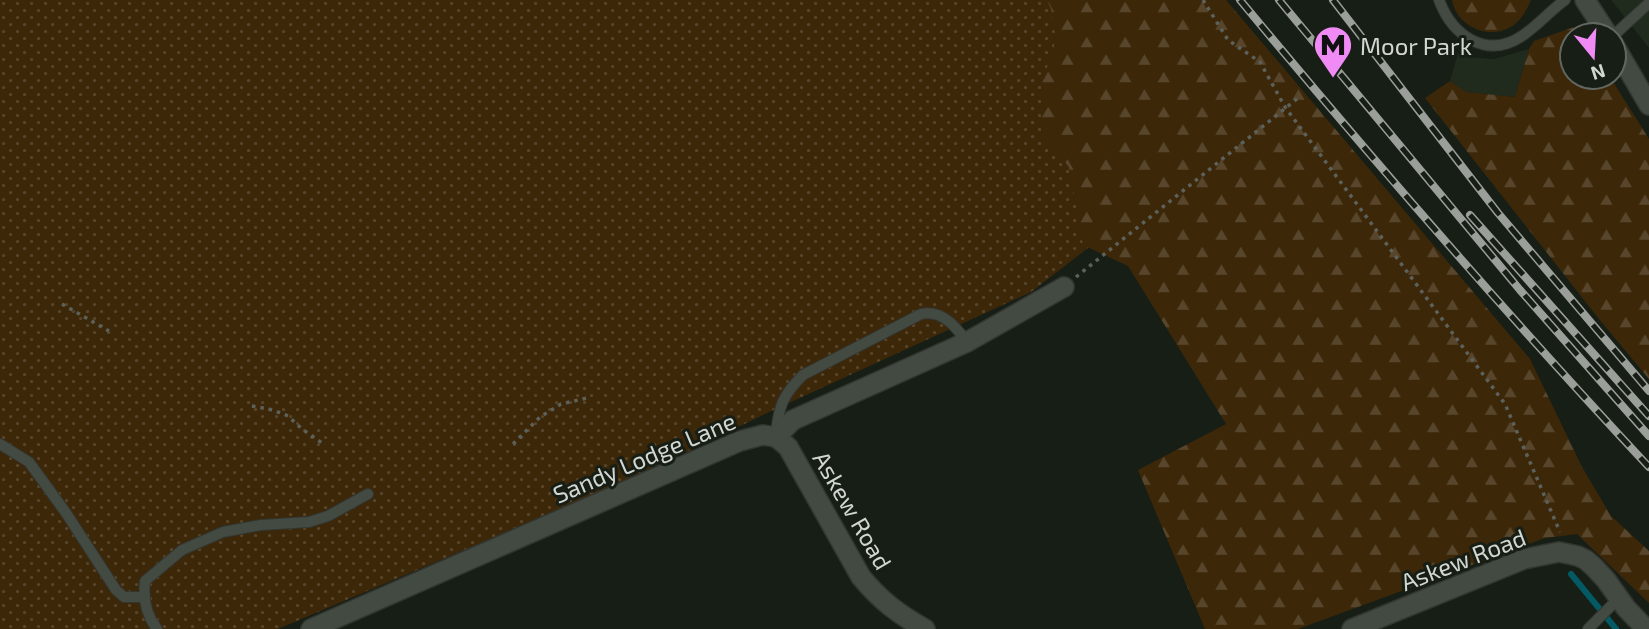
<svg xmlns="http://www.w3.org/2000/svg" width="1649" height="629" viewBox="0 0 1649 629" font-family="'Exo 2',sans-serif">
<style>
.built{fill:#202a1d}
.grass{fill:url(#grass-dots)}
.forest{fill:url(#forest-firs)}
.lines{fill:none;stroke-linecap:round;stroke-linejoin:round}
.stream{stroke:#035a64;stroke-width:6}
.lane-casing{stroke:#323631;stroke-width:12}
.street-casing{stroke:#323631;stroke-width:22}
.path{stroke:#5c625b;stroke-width:3.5;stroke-dasharray:3.5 5;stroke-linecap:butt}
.lane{stroke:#434a41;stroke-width:10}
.street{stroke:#434a41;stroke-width:19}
.rail-casing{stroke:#9b9f99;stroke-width:8}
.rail{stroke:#171e15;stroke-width:5;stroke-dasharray:16;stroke-linecap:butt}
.labels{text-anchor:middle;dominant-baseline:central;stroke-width:6;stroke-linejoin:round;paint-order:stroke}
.poi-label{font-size:24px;fill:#d3d7d2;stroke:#171e15;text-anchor:start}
.street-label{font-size:24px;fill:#d3d7d2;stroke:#171e15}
</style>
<defs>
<pattern id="grass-dots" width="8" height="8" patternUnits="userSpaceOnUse" patternTransform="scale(1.75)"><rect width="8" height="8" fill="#3d2709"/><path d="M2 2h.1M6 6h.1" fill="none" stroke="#58462c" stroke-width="1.8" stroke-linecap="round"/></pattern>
<pattern id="forest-firs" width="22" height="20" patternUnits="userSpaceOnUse" patternTransform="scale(1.75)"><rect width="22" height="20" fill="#3d2709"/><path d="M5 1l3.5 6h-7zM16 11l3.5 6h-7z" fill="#58462c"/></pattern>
</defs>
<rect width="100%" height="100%" fill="#171e15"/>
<g class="built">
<polygon points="1611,0 1649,0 1649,48 1623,15"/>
<polygon points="1529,49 1515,97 1466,92 1450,81 1458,53 1468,57 1494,59"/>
</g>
<polygon class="grass" points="0,0 1185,0 1271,107 1031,292 767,413 627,481 278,629 0,629"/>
<g class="forest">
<polygon points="1047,0 1226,0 1530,359 1582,467 1611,516 1649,551 1649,603 1577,534 1545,538 1298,629 1205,629 1138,470 1226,424 1128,266 1083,245 1069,167 1041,132 1041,86 1056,39 1051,9"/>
<path d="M 1452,0 L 1531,0 C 1527,9 1523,17 1515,24 C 1492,42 1457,28 1452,0 Z"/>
<polygon points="1577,26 1583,35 1572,35 1572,77 1610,77 1649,139 1649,379 1599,319 1425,98 1450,81 1466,92 1515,97 1529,49 1534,41"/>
</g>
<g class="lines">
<polyline class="stream" points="1571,574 1616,629"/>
<g class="lane-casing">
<g id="lane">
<path d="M 1439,0 C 1452,35 1486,60 1522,36 C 1537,26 1550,11 1565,0"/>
<polyline points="1614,35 1649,3"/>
<path d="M 776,433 C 779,405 783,395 803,375 L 921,314 C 942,309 956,327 967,342"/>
<polyline points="0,444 29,462 66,513 116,590 124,597 143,597"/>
<path d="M 157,629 C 146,615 143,598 145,581 L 182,550 L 223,532 L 261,525 L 309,522 L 328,516 L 368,494"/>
<polyline points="1588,629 1619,598"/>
</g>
</g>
<g class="street-casing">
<g id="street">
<polyline points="1585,0 1608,35"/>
<polyline points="1614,45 1649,105"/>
<path d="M 776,437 L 788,447 L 861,577 C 880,600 898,614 925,629"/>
<polyline points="311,629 740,441 763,435 776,437 793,420 967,342 1064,287"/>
<polyline points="1352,629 1524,559 1559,552 1578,556 1586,560 1594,567 1606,580 1626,608 1646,629"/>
</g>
</g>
<g class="path">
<polyline points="1203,0 1228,40 1260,62 1285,107 1505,404 1560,532"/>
<polyline points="1076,277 1298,98"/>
<polyline points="62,304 109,331"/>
<polyline points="252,406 273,410 288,416 302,429 325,445"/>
<polyline points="513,444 540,417 561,404 587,398"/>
</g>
<use href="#lane" class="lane"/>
<use href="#street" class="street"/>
<g class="rail-casing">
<g id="rail">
<path d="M 1240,0 C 1372,159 1508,316 1649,467"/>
<polyline points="1279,0 1520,290 1649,436"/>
<polyline points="1333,0 1498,213 1649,391"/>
<polyline points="1470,215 1649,416"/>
</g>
</g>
<use href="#rail" class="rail"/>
</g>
<defs>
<g id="metro-pin" transform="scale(2.0125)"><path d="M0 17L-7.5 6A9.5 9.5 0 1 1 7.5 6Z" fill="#f08bf5" stroke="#171e15"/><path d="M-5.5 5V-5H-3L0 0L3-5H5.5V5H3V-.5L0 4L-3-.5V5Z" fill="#111"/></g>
</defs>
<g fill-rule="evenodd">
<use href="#metro-pin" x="1333" y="45"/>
</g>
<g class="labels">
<g class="poi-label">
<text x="1360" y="45">Moor Park</text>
</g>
<g class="street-label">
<text transform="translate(644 457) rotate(-23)">Sandy Lodge Lane</text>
<text transform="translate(853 510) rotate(60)">Askew Road</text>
<text transform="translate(1463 559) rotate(-21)">Askew Road</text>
</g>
</g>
<g transform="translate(1593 56) rotate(162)"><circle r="33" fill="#171e15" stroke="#626861" stroke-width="2"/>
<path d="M0-5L12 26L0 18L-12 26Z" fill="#f08bf5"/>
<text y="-10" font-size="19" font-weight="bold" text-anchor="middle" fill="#d3d7d2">N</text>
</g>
</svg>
